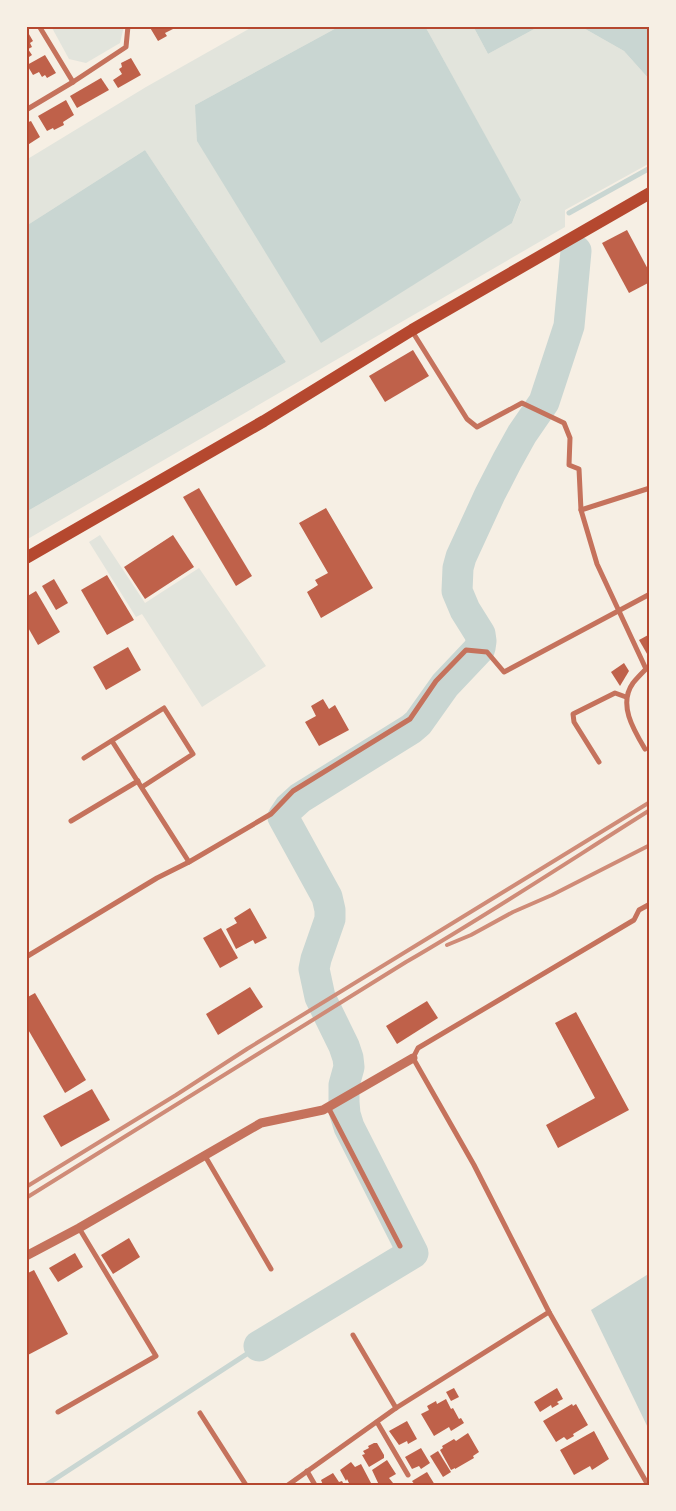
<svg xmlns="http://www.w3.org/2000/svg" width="676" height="1511" viewBox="0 0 676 1511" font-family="Karla,sans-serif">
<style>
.green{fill:#e2e4dc}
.water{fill:#c9d6d2}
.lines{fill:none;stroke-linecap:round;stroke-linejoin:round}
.stream{stroke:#c9d6d2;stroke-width:5}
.river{stroke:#c9d6d2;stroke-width:31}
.building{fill:#bf614a}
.minor{stroke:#c5725c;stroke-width:5}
.tertiary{stroke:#c5725c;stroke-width:9}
.trunk{stroke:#b5482f;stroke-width:12}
.rail{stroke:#cf8b77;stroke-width:4}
.neatline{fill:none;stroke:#b5482f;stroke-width:2}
</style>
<rect width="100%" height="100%" fill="#f6efe4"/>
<g class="green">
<polygon points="51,26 124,26 120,43 86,63 69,59"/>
<polygon points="254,26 340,26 195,105 512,223 521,201 425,26 473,26 488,54 538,27 580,26 624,51 650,80 650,163 565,210 565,227 26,540 26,512 286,362 145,150 26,226 26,160 146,87"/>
<polygon points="100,535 145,603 199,568 266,666 202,707 142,614 136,617 89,542"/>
</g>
<g class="water">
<polygon points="340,26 425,26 521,200 512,223 321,343 197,141 195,105"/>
<polygon points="473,26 547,26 538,27 488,54"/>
<polygon points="580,26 650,26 650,80 624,51"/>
<polygon points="145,150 286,362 26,512 26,226"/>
<polygon points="650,1273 650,1432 591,1310"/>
</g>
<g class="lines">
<g class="stream">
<polyline points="569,213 650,168"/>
<polyline points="46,1485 259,1346"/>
</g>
<polyline class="river" points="259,1346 413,1253 349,1127 345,1114 344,1102 344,1085 349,1067 348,1058 344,1046 320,997 314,969 316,959 330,919 330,910 327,897 283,817 289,808 300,798 411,729 418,723 445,685 480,648 481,641 480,634 465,610 457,591 458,568 461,557 490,494 507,461 522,434 544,402 569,326 576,251"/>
</g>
<g class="building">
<polygon points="149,26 171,26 173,29 165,33 167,36 158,41"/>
<polygon points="26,29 33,41 30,43 32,47 28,49 32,55 26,59"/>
<polygon points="45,55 56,73 47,78 45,75 42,77 39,72 33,75 27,65"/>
<polygon points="131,58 141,75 118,88 113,80 122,74 119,69 122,67 121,63"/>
<polygon points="101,78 109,90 77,108 70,96"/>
<polygon points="66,100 74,115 63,122 64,125 54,130 53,128 47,131 38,116"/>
<polygon points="31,121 40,137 26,146 26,123"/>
<polygon points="627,230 650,273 650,282 629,293 602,243"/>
<polygon points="413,350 429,376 385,402 369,376"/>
<polygon points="199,488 252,576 236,586 183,497"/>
<polygon points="326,508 373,588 321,618 307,592 318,585 315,580 328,573 299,523"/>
<polygon points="173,535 194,567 145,599 124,567"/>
<polygon points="107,575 134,620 107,635 81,590"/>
<polygon points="54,579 68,603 56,610 42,586"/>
<polygon points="36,591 60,632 38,645 26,624 26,597"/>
<polygon points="650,634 650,659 639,640"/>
<polygon points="128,647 141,670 106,690 93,667"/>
<polygon points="624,663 629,671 620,686 611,672"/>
<polygon points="323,699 329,709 335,705 349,730 319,746 305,722 316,716 311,706"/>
<polygon points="250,908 267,938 255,944 253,940 236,949 226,929 237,923 234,918"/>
<polygon points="221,928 238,958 220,968 203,938"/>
<polygon points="250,987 263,1007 218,1035 206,1014"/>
<polygon points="35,993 86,1080 65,1093 26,1026 26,998"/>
<polygon points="427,1001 438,1018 397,1044 386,1026"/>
<polygon points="576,1012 629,1110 558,1148 546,1125 595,1098 555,1023"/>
<polygon points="92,1089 110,1120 61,1147 43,1116"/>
<polygon points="129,1238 140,1257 113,1274 101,1255"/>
<polygon points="75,1253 83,1267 58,1282 49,1268"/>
<polygon points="34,1270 68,1334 26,1356 26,1274"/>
<polygon points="454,1388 459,1397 451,1401 446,1392"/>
<polygon points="557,1388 563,1399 557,1402 559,1404 552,1408 551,1405 540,1412 534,1402"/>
<polygon points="446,1399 451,1409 453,1408 459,1419 461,1418 464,1423 451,1431 449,1427 434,1436 421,1414 429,1410 427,1406 436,1401 437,1404"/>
<polygon points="572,1404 573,1406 576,1404 588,1425 573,1434 574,1436 567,1440 564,1437 556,1442 543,1421"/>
<polygon points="407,1421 417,1439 408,1444 407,1441 399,1445 389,1431"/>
<polygon points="594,1431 609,1459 592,1470 590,1466 574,1475 560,1450"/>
<polygon points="468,1433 479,1452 473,1456 474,1458 455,1469 455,1468 451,1470 440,1450 443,1448 442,1446 454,1439 456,1441"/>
<polygon points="374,1443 377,1443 384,1455 384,1458 369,1467 362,1455 365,1454 363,1451 369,1448 368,1446"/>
<polygon points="421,1448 430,1463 421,1469 419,1466 412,1469 405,1457"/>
<polygon points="438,1451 451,1472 443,1477 430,1456"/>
<polygon points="387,1460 396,1474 389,1478 393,1483 390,1485 379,1485 372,1470"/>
<polygon points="351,1462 355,1467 361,1464 371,1483 371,1485 350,1485 347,1479 346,1481 340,1470"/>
<polygon points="427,1472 435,1485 415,1485 412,1481"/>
<polygon points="333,1473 339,1482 342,1481 344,1485 323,1485 321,1480"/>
</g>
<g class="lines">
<g class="minor">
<polyline points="39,26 73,82 126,47 128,26"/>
<polyline points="26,110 73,82"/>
<path d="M 412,331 L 467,419 L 477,427 L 522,403 L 564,423 L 570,438 L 569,465 L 579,469 L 581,510 L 597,564 L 646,669 C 642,673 637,678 633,683 C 618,704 633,729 645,749"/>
<polyline points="581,510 650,488"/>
<polyline points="112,741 189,862"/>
<polyline points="84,758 164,708 193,754 142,787"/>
<polyline points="599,762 574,722 573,714 615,693 626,697"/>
<polyline points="71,821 138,781"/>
<polyline points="26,957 157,878 189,862 271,814 293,791 410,719 436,681 466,650 487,652 504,672 650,594"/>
<polyline points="328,1107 400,1246"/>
<polyline points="205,1156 271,1269"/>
<polyline points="353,1335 396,1408"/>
<polyline points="58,1412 156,1356 79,1228"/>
<polyline points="200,1413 246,1485"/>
<polyline points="377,1422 408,1475"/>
<polyline points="307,1471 315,1485"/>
<polyline points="288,1485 396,1408 549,1312"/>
<polyline points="648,1485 549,1312 474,1165 413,1058 418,1048 634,920 639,910 650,904"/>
</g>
<polyline class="tertiary" points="26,1256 79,1228 261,1123 323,1110 413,1058"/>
<polyline class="trunk" points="26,558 264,421 412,330 650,193"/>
<g class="rail">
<polyline points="447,945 471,935 513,912 552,895 650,845"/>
<polyline points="26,1187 176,1095 247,1049 650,802"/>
<path d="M 26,1198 L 406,962 C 489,914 569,861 650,810"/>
</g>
</g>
<rect width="676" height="1511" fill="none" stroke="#f6efe4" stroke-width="55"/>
<rect x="28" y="28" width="620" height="1456" class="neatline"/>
</svg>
